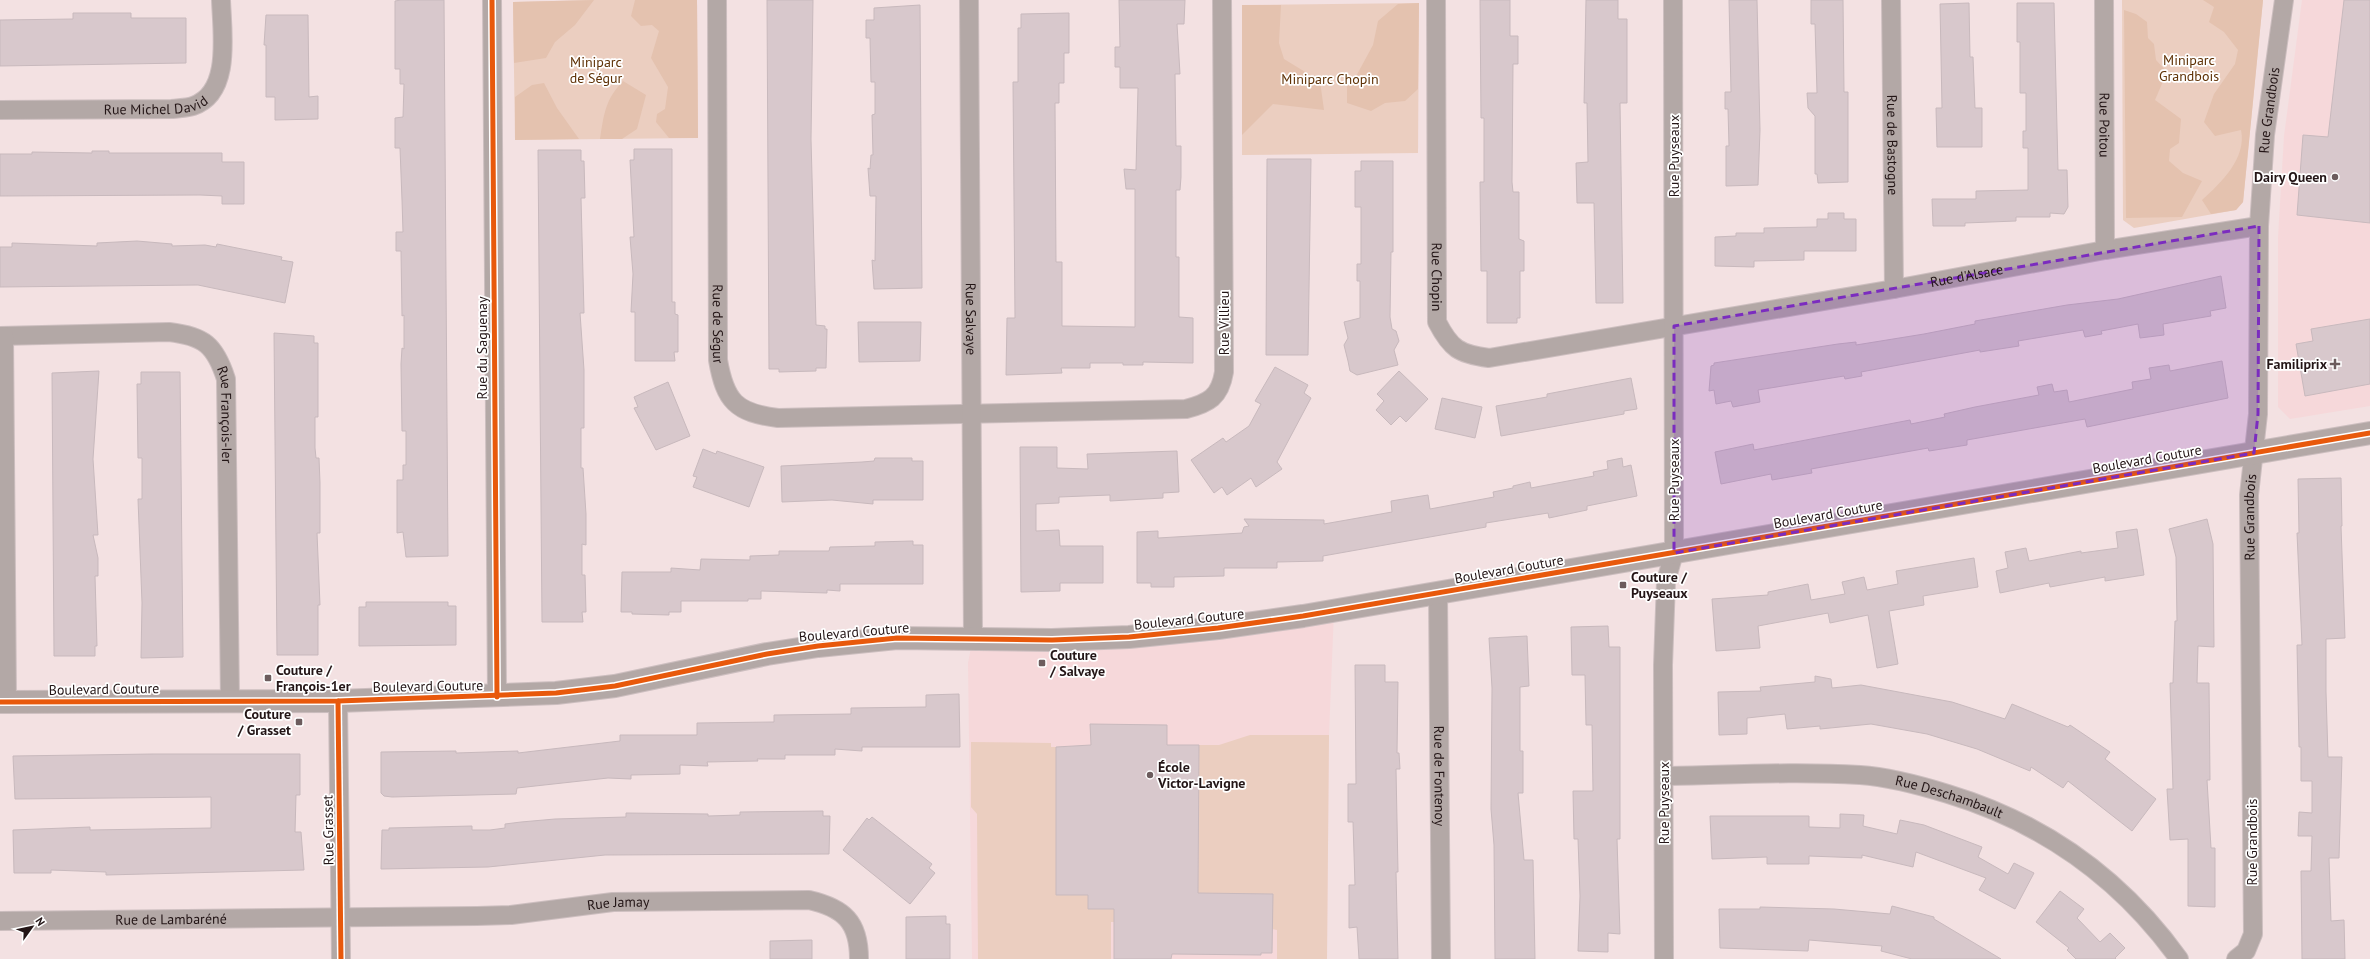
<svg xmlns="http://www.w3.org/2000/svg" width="2370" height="959" viewBox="0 0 2370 959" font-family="'PT Sans',sans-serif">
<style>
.built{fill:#f6d8da}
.green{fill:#ebcec0}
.forest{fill:#e4c2af}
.building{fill:#d8c8cc;stroke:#c8b9bd}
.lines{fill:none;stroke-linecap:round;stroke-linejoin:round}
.minor-casing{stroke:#ccbebf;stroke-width:20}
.tertiary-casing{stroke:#ccbebf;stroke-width:24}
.minor{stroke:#b3a8a6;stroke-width:18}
.tertiary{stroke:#b3a8a6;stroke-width:22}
.cycleway-casing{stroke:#fff;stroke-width:8}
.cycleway{stroke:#e8590c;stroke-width:5}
.marked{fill:#7b2cbf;fill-opacity:0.2;stroke:#7b2cbf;stroke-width:3;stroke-dasharray:8 5;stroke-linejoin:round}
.poi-dot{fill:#6c5c5d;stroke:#fff;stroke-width:1.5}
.labels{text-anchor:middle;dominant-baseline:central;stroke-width:3.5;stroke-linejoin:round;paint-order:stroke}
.park-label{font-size:14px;fill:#5e3105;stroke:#fff}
.street-label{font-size:14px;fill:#231516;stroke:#fff}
.poi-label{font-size:14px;font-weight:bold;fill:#231516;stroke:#fff;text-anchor:start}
</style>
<rect width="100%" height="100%" fill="#f3e1e2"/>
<g class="built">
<polygon points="2302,0 2370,0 2370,406 2290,419 2278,407 2278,237 2284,136"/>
<polygon points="1334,611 1329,735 1327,959 972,959 968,663 973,638"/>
</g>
<g class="green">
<polygon points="595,0 697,0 698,138 515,140 513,2"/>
<polygon points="2122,0 2263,0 2243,202 2236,210 2134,228 2123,220"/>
<polygon points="1419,3 1418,153 1242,155 1242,5"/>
<polygon points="1250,735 1329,735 1327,959 1277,959 1277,930 1272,929 1198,893 1199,745 1219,745"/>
<polygon points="971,742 1051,743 1051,747 1056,747 1056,895 1089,895 1089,909 1114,909 1114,922 1111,922 1111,959 978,959 977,814 971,807"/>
</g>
<g class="forest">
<polygon points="594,0 575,25 555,42 546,58 514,63 513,2"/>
<polygon points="635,0 697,0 698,138 669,138 656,122 657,114 665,109 668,87 651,58 659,31 652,25 641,26 631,16"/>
<path d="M 2203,0 L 2263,0 L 2243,202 L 2236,210 L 2211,214 L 2202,200 C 2221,183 2247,158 2241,130 L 2215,136 L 2204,122 L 2214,94 L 2235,64 L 2238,50 L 2224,32 L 2209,22 L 2214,7 Z"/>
<polygon points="1419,3 1418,89 1405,101 1385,103 1371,111 1347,103 1347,86 1354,80 1373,45 1378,21 1398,4"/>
<polygon points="1242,5 1281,5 1279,43 1284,59 1320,81 1324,110 1273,104 1242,135"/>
<polygon points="2124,10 2136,14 2147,22 2148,38 2154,44 2156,60 2167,72 2155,100 2181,119 2179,143 2170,149 2169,161 2183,173 2202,181 2182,217 2126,218"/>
<path d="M 623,81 L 646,95 L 637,129 L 622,139 L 600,139 C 604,114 605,100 623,81 Z"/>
<polygon points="544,83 557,108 579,139 515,140 515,97 532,85"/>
</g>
<g class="building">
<polygon points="401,0 444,0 448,556 406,557 403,532 397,533 397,480 403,480 403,465 406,465 406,431 402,431 401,364 402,348 404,349 404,315 402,316 401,251 396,251 396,232 403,232 402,200 400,148 395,148 395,118 403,117 404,84 400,84 400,69 395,69 395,1"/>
<polygon points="767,0 813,0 811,139 816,325 825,326 825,329 827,329 826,368 816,368 816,371 779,372 779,369 769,369"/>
<polygon points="1119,0 1185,0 1184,24 1177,24 1180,74 1175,74 1176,146 1181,146 1181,177 1180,190 1176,190 1176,257 1179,257 1179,317 1193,318 1193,363 1143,362 1143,365 1123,365 1123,363 1090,363 1090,368 1061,368 1062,373 1006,375 1007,318 1015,318 1013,82 1018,82 1018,28 1021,28 1021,14 1069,13 1069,53 1064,53 1064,83 1059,83 1059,103 1055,103 1056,262 1062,262 1062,326 1135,327 1135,189 1126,189 1124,169 1136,170 1138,88 1120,88 1120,67 1115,67 1115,47 1120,47"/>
<polygon points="1480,0 1510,0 1510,36 1518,36 1518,64 1513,64 1512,182 1513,192 1519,192 1519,239 1524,241 1524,271 1520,271 1520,318 1517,318 1517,323 1487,323 1487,271 1481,271 1480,182 1484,182 1484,118 1481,118"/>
<polygon points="1586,0 1618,0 1618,19 1627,19 1627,103 1620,103 1623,303 1596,303 1594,203 1577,203 1576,163 1588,162 1587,103 1584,103"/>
<polygon points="1729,0 1757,0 1760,130 1758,185 1726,186 1726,146 1729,146 1728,109 1725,109 1725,92 1731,92"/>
<polygon points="1811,0 1843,0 1844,92 1848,92 1848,182 1818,183 1817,174 1815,174 1815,116 1808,108 1807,93 1817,93 1815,24 1811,24"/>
<polygon points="2344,0 2370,0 2370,223 2297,215 2303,135 2328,137"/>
<polygon points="1969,3 1970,57 1973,57 1975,108 1982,108 1982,147 1937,147 1936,108 1942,108 1940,4"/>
<polygon points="2017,3 2054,3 2058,170 2067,170 2068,207 2064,214 2050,213 2050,217 2016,217 2016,221 1965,223 1965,226 1933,226 1932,199 1976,199 1976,191 2028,190 2028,148 2023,148 2023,131 2026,131 2026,93 2020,93 2020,42 2017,42"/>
<polygon points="920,5 922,288 874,289 872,260 875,261 876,196 870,196 868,168 870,169 871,155 873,155 872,115 875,114 875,82 871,82 870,38 866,38 866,20 874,20 874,8"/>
<polygon points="73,13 131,13 131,18 186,18 186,63 0,66 0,20 73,19"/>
<polygon points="266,15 308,15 309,97 318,96 318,119 275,120 275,97 266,97 266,45 264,45"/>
<polygon points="634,149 672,149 672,302 675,302 675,314 678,315 678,352 674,352 675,361 635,361 635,312 631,312 633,274 630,237 634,237 630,160 634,160"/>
<polygon points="538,150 581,150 581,161 584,161 585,198 581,198 584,313 580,313 584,370 584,428 581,428 581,468 583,468 586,514 586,545 582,544 582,575 585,575 586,612 582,612 583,622 542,622"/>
<polygon points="92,151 109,151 109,153 222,153 222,162 244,162 244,204 222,204 222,196 200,195 0,196 0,154 32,154 32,152 92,153"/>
<polygon points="1267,159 1311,159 1308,355 1266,355"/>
<polygon points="1361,161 1393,161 1393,252 1391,252 1390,317 1392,329 1396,331 1399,341 1394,350 1398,365 1357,375 1350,371 1348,361 1344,345 1348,338 1344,322 1360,318 1360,281 1357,281 1357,264 1361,264 1361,207 1355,207 1355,171 1361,171"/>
<polygon points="1828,213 1844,213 1844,219 1856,219 1856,251 1804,251 1804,260 1754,261 1754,267 1715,266 1715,237 1736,236 1736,233 1764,233 1764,228 1817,227 1817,219 1828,219"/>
<polygon points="137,241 172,244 172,246 205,245 216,247 217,244 282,257 281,260 293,262 285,303 198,285 0,287 0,247 12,247 12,243 97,246 97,243"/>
<polygon points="2221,276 2226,308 2210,311 2211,316 2163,324 2164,335 2140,338 2138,324 2101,331 2102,334 2085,337 2083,330 2018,341 2019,346 1980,352 1980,350 1861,372 1862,376 1845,379 1844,376 1758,390 1760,402 1733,407 1731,401 1716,404 1714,390 1709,391 1711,366 1714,365 1714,363 1838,344 1856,342 1856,345 1924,334 1975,324 1975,321 2067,305 2118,299"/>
<polygon points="2370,319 2370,384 2305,396 2296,344 2313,341 2311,329"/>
<polygon points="858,322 921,322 920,361 859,362"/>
<polygon points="274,333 314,336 314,343 318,343 318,417 315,417 315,448 316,458 319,458 320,483 320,533 317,533 320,605 318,605 318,655 277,655"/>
<polygon points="2222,361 2228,398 2087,427 2085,419 1967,440 1967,445 1929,451 1928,448 1811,469 1812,473 1772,480 1771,474 1721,484 1715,452 1753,444 1754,450 1910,420 1911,424 1945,417 1944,414 1975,407 2039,395 2037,387 2052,384 2054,392 2067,390 2069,402 2133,389 2132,382 2151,379 2149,368 2169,365 2170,371"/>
<polygon points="1275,367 1308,385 1304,393 1311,398 1277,462 1282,469 1256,487 1251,478 1227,495 1222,487 1214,493 1191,460 1223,438 1226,442 1249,426 1261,404 1255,401"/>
<polygon points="99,371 93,459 98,535 93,535 98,558 98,576 95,576 97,646 95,646 95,656 54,656 52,373"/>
<polygon points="1399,371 1428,399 1406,422 1400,416 1391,425 1376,410 1384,401 1377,394"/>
<polygon points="141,372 180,372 183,657 141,658 142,603 138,499 142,499 142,458 138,458 137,384 141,384"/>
<polygon points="1631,378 1637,409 1624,411 1624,414 1501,436 1496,406 1547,397 1547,394"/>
<polygon points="668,382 690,436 656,450 634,408 638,407 634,397"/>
<polygon points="1442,398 1482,407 1475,438 1435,429"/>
<polygon points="1020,447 1057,447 1057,468 1088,469 1087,454 1177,451 1179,492 1163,493 1163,498 1110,501 1110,495 1059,497 1059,503 1036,504 1036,531 1059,530 1060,546 1103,546 1103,583 1060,583 1060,591 1021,592"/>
<polygon points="703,449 716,454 717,451 764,467 749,507 693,487 697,477 693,476"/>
<polygon points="875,458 912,458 912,461 923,461 923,500 873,500 873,504 832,500 782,502 781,466 862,462 874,461"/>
<polygon points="1622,458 1623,467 1631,465 1637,496 1587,506 1587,510 1549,518 1548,513 1486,523 1486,527 1323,556 1323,561 1277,562 1277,568 1224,568 1224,576 1174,577 1174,587 1151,587 1151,583 1137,583 1137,532 1158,531 1158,538 1242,533 1244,527 1249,526 1244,519 1324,520 1324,524 1392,512 1391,501 1428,495 1430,509 1494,497 1493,492 1513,488 1513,486 1530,482 1531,488 1594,476 1593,472 1608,469 1607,461"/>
<polygon points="2341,478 2342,526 2341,526 2345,638 2326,639 2326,692 2328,757 2342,757 2339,858 2329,858 2331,921 2344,920 2345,959 2302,959 2301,871 2311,871 2312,836 2298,836 2299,812 2312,813 2312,781 2301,781 2301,747 2299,747 2297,645 2302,645 2297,533 2299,533 2298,479"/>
<polygon points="2207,519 2213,544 2214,647 2198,646 2197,683 2209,683 2210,780 2207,780 2211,848 2215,848 2215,907 2188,906 2188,839 2170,840 2167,789 2173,789 2170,683 2173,683 2175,621 2177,621 2176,557 2169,529"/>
<polygon points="2137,529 2144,575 2105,581 2105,577 2050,587 2049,583 2000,593 1996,571 2008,568 2005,552 2026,548 2029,561 2081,551 2081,553 2118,548 2116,532"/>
<polygon points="913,541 913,545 923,545 923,584 840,584 840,591 827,590 827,593 761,591 761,599 748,599 748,601 681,601 681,612 669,612 669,615 632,614 632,612 621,612 622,572 671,572 671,568 700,570 701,559 750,560 750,556 779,555 779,551 829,551 830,547 875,546 875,542"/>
<polygon points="1974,558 1978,587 1923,596 1924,605 1889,611 1898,664 1877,668 1868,615 1830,623 1828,613 1758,626 1760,648 1716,651 1712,599 1768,595 1768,592 1808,584 1811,600 1845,594 1842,582 1864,577 1867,590 1898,584 1896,571"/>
<polygon points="366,602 448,602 448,606 456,606 456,645 359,646 359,607 366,607"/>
<polygon points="1608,626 1609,647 1620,647 1620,839 1617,839 1620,934 1608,933 1608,952 1578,951 1580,896 1578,839 1574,839 1573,791 1593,791 1592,725 1586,725 1585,675 1572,675 1571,627"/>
<polygon points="1527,636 1529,686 1520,687 1520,751 1523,751 1523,793 1518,793 1524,860 1533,860 1535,959 1495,959 1494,845 1491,809 1492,688 1489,638"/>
<polygon points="1355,665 1385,665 1385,682 1398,682 1397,753 1399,753 1400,769 1396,769 1398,872 1396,872 1398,959 1359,959 1357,927 1349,928 1349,885 1355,885 1353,822 1348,822 1348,784 1356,784"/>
<polygon points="1815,676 1831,679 1832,688 1861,685 1952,702 2005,719 2012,704 2068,727 2070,725 2110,752 2105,759 2156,799 2132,831 2068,781 2063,788 2031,767 2030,771 1977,749 1927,734 1871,724 1820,729 1820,726 1787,729 1785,714 1747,718 1747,734 1719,735 1718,692 1761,691 1760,687 1815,682"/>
<polygon points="959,694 960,747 862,747 862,751 835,749 835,755 785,755 785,759 757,759 758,761 707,762 708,766 680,765 680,774 631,775 631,779 608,778 517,788 516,794 392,797 384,796 381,793 381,752 456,751 456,753 518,751 518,753 620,741 620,735 697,735 697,723 774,722 774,715 851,714 851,708 926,707 926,695"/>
<polygon points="1090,724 1167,725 1167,745 1199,745 1198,893 1273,894 1272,953 1261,953 1261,955 1172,954 1171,959 1114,959 1114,909 1088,909 1088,895 1056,895 1056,747 1091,745"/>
<polygon points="153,754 300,754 300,795 296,795 295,832 301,832 304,870 106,875 106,872 51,870 51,873 14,873 13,830 90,827 90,830 211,828 211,797 15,799 13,756"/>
<polygon points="823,811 823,816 830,816 829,854 605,855 488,867 381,869 382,830 389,830 389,828 472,826 472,830 490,830 505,828 505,824 521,822 555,819 626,817 626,813 708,814 708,816 740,815 740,812"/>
<polygon points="1840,814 1864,815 1863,826 1897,834 1900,820 1924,825 1982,847 1978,857 2008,874 2014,863 2034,873 2015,909 1979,890 1986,878 1916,852 1913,867 1862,855 1862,858 1809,856 1809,864 1767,864 1767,857 1712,859 1710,816 1809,816 1809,827 1840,828"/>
<polygon points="872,817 932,864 929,868 935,873 910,904 843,850 867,818 869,820"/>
<polygon points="2060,891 2084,909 2077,918 2100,942 2110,933 2125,948 2115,958 2116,959 2076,959 2067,950 2069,948 2036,922"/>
<polygon points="1892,906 1934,917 1934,919 2001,959 1912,959 1881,951 1882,946 1809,940 1808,951 1720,948 1719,909 1760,909 1760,907 1834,909 1890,914"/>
<polygon points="946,916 946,924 950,924 950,959 906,959 906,917"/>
<polygon points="812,940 812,959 770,959 770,941"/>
</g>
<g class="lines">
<g class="minor-casing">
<g id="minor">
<polyline points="492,0 497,697"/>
<path id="s1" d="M 717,0 L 718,360 C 725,401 736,413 778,418 L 1186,409 C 1209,403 1220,397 1224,372 L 1222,0"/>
<path id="s2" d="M 969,0 L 973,638"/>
<path id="s3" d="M 1436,0 L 1437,322 C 1451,349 1459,354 1489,358 L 1894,289 L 2105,250 L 2259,226"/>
<path id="s4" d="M 1891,0 L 1894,289"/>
<path id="s5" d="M 2104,0 L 2105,250"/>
<path id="s6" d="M 0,110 L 172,109 C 179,108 187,108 193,106 C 232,93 222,32 221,0"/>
<path id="s7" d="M 0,336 L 169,332 C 204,336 215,345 226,379 L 230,700"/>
<polyline points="4,336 7,702"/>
<path id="s8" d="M 1438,593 L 1441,959"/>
<polyline points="338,701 341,959"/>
<path id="s9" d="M 1664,776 C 1729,775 1795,771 1860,775 C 1890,777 1919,785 1948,794 C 2044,823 2120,877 2179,959"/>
<path id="s10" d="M 0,921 L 477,916 L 511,915 L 613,902 L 809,900 C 844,908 859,922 859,959"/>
<polyline points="1664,959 1663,665 1666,581 1674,553 1673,0"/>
<path id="s11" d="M 2236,959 L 2246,951 L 2253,934 L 2249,495 L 2258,414 L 2259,226 L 2265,135 L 2284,0"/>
</g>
</g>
<g class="tertiary-casing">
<polyline id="tertiary" points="0,702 338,701 556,693 615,686 767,654 818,646 897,638 1052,640 1129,637 1218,628 1303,616 2370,433"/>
</g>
<use href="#minor" class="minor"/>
<use href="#tertiary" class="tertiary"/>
<g class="cycleway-casing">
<g id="cycleway">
<polyline points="492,0 497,697"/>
<polyline points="338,701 341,959"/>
<polyline points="0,702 338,701 556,693 615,686 767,654 818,646 897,638 1052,640 1129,637 1218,628 1303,616 2370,433"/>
</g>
</g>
<use href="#cycleway" class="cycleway"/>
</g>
<path class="marked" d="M 2259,226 L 2258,414 L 2254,453 L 1674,553 L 1674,326 Z"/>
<g class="poi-dot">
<circle cx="2335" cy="177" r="4"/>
<path d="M2333 358h4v4h4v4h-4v4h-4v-4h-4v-4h4z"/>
<rect x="1619" y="581" width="8" height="8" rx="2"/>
<rect x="1038" y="659" width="8" height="8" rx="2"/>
<rect x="264" y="674" width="8" height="8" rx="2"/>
<rect x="295" y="718" width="8" height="8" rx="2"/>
<circle cx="1150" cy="775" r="4"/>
</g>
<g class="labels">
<g class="park-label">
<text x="2189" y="60">Miniparc<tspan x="2189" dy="16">Grandbois</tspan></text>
<text x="596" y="62">Miniparc<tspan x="596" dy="16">de Ségur</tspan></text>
<text x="1330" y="79">Miniparc Chopin</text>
</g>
<g class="street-label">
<text stroke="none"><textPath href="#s6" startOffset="156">Rue Michel David</textPath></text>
<text stroke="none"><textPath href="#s11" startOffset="856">Rue Grandbois</textPath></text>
<text stroke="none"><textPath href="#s5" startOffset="125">Rue Poitou</textPath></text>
<text stroke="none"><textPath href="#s4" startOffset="145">Rue de Bastogne</textPath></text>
<text transform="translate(1674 156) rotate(-90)">Rue Puyseaux</text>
<text stroke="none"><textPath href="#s3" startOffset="874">Rue d'Alsace</textPath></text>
<text stroke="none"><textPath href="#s3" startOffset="277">Rue Chopin</textPath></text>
<text stroke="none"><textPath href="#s2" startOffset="319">Rue Salvaye</textPath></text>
<text transform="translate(1224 323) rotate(-90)">Rue Villieu</text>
<text stroke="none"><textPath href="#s1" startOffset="324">Rue de Ségur</textPath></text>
<text transform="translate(482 348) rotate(-90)">Rue du Saguenay</text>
<text stroke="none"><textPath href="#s7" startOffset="285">Rue François-Ier</textPath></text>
<text transform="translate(2147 459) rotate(-10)">Boulevard Couture</text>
<text transform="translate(1674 480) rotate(-90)">Rue Puyseaux</text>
<text transform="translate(1828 514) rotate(-10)">Boulevard Couture</text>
<text stroke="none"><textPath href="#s11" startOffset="448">Rue Grandbois</textPath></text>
<text transform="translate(1509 569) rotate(-10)">Boulevard Couture</text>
<text transform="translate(1189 619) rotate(-6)">Boulevard Couture</text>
<text transform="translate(854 632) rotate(-5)">Boulevard Couture</text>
<text transform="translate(428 686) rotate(-1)">Boulevard Couture</text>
<text transform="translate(104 689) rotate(-1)">Boulevard Couture</text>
<text stroke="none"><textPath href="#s8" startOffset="183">Rue de Fontenoy</textPath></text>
<text stroke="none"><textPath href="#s9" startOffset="288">Rue Deschambault</textPath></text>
<text transform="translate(1664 803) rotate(-90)">Rue Puyseaux</text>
<text transform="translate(328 830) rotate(-91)">Rue Grasset</text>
<text transform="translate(2252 842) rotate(-90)">Rue Grandbois</text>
<text stroke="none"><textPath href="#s10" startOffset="619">Rue Jamay</textPath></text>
<text stroke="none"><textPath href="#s10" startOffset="171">Rue de Lambaréné</textPath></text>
</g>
<g class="poi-label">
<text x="2327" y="177" text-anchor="end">Dairy Queen</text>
<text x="2327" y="364" text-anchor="end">Familiprix</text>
<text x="1631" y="577">Couture /<tspan x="1631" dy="16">Puyseaux</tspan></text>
<text x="1050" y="655">Couture<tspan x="1050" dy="16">/ Salvaye</tspan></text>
<text x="276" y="670">Couture /<tspan x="276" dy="16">François-1er</tspan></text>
<text x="291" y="714" text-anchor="end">Couture<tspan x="291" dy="16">/ Grasset</tspan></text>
<text x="1158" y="767">École<tspan x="1158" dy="16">Victor-Lavigne</tspan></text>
</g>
</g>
<g transform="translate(32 927) rotate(57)" stroke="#ffffff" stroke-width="3" paint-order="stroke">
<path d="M0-3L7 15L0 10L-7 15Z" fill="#231516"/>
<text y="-6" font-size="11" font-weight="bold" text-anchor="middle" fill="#231516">N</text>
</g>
</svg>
